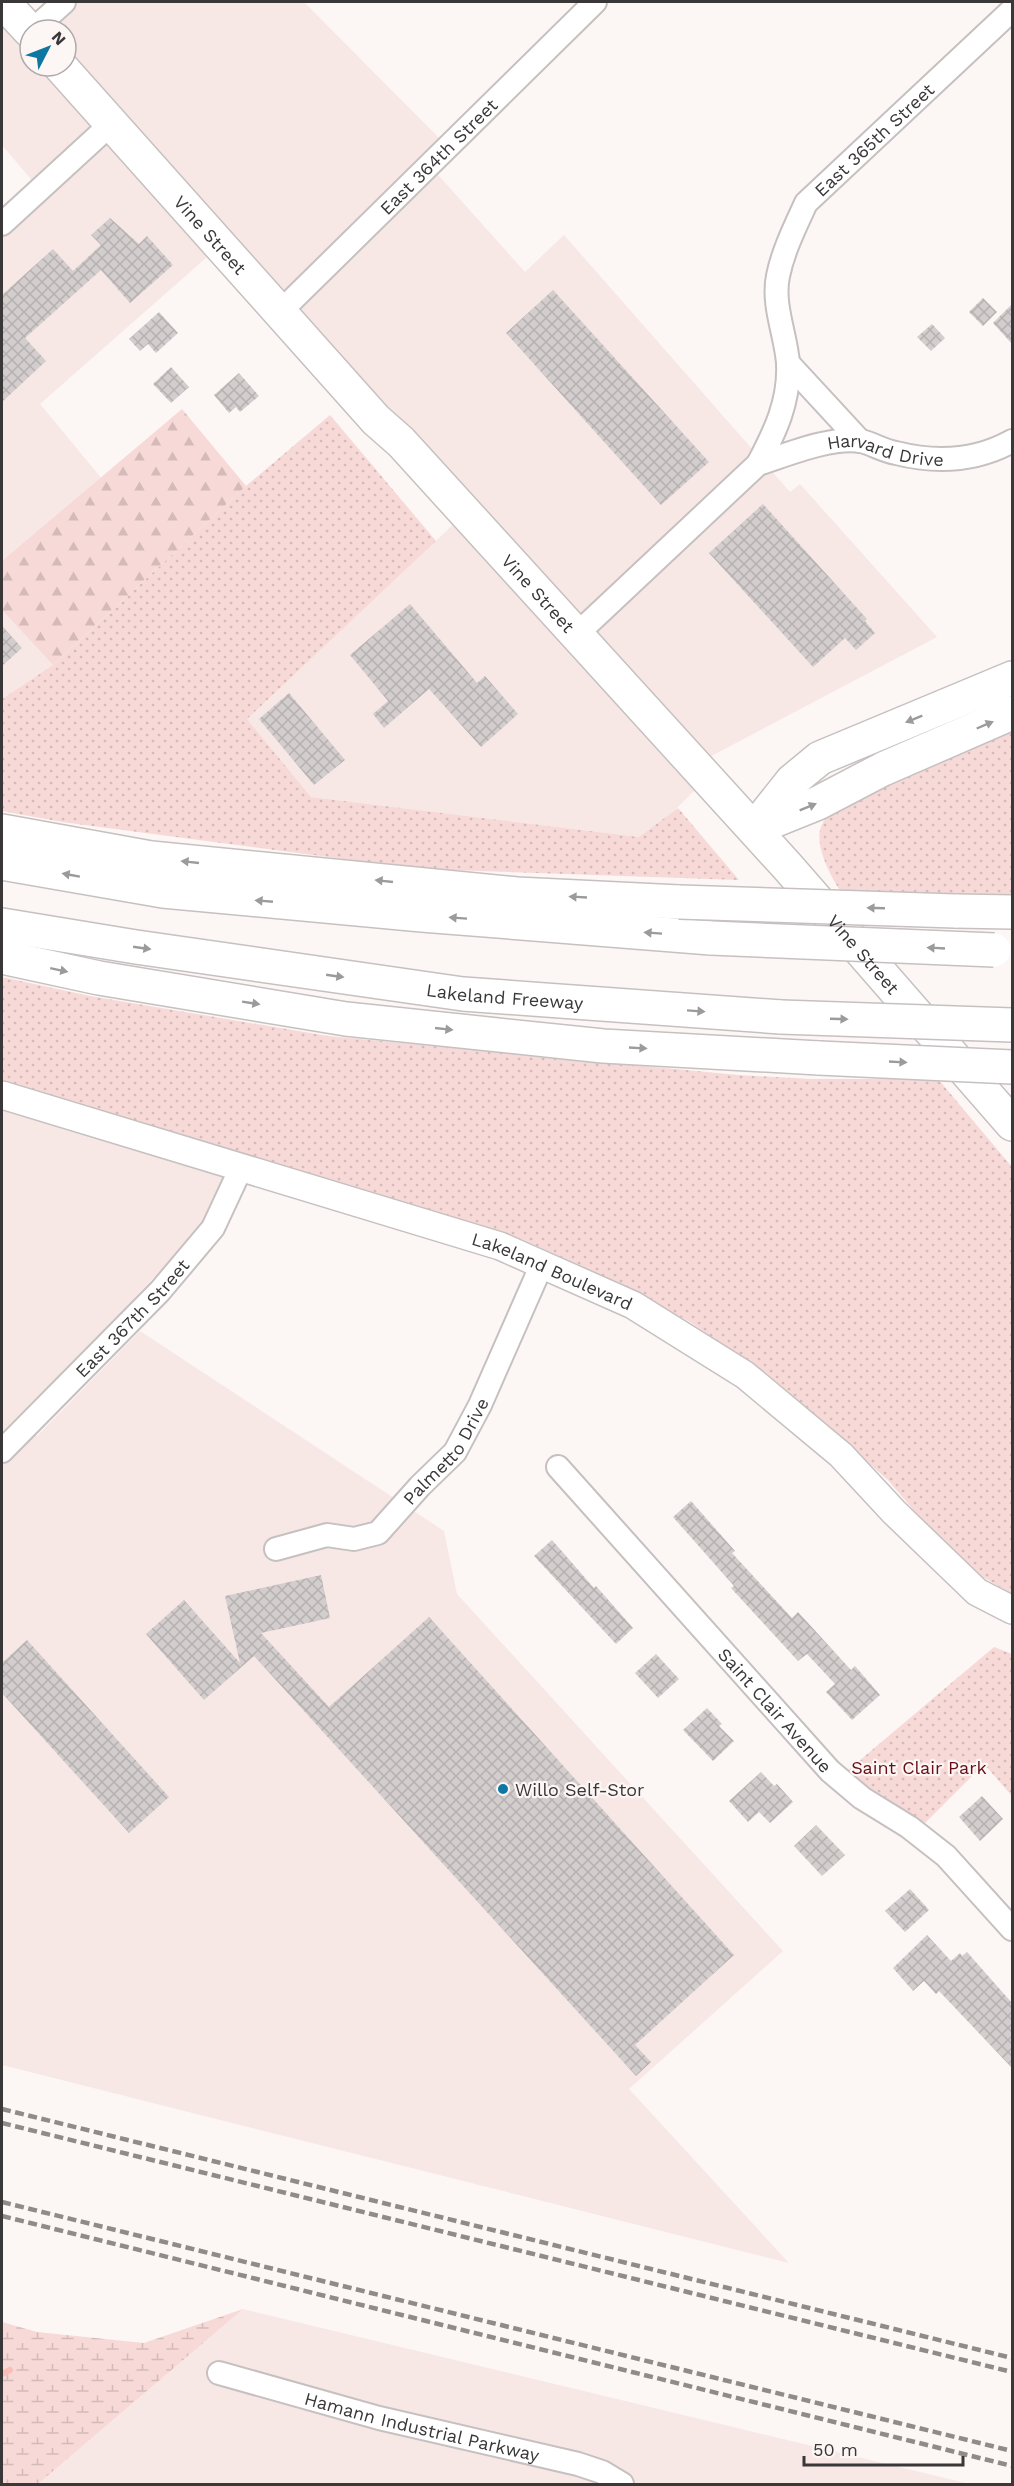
<svg xmlns="http://www.w3.org/2000/svg" width="1014" height="2486" viewBox="0 0 1014 2486" font-family="'Work Sans',sans-serif">
<style>
.built{fill:#f7e8e6}
.green{fill:url(#green-dots)}
.forest{fill:url(#forest-firs)}
.wetland{fill:url(#wetland-marsh)}
.lines{fill:none;stroke-linecap:round;stroke-linejoin:round}
.stream{stroke:#fcbdb9;stroke-width:6}
.building{fill:url(#building-cross-hatch)}
.minor-casing{stroke:#c6c1c0;stroke-width:26}
.tertiary-casing{stroke:#c6c1c0;stroke-width:30}
.primary-casing{stroke:#c6c1c0;stroke-width:36}
.motorway-casing{stroke:#c6c1c0;stroke-width:36}
.minor{stroke:#fff;stroke-width:22}
.tertiary{stroke:#fff;stroke-width:27}
.primary{stroke:#fff;stroke-width:33}
.motorway{stroke:#fff;stroke-width:33}
.rail{stroke:#8f8b8b;stroke-width:4.5;stroke-dasharray:9 4.5;stroke-linecap:butt}
.motorway-bridge-casing{stroke:#c6c1c0;stroke-width:36;stroke-linecap:butt}
.motorway-bridge{stroke:#fff;stroke-width:33}
.oneway{fill:#9c9b9b}
.poi-dot{fill:#0c77a2;stroke:#fcf6f5;stroke-width:2}
.labels{text-anchor:middle;dominant-baseline:central;stroke-width:4.5;stroke-linejoin:round;paint-order:stroke}
.street-label{font-size:18px;fill:#393737;stroke:#fcf6f5}
.park-label{font-size:18px;fill:#670e16;stroke:#fcf6f5}
.poi-label{font-size:18px;fill:#393737;stroke:#fcf6f5;text-anchor:start}
</style>
<defs>
<pattern id="green-dots" width="8" height="8" patternUnits="userSpaceOnUse" patternTransform="scale(1.5)"><rect width="8" height="8" fill="#f7d9d7"/><path d="M2 2h.1M6 6h.1" fill="none" stroke="#d4bbb9" stroke-width="1.8" stroke-linecap="round"/></pattern>
<pattern id="forest-firs" width="22" height="20" patternUnits="userSpaceOnUse" patternTransform="scale(1.5)"><rect width="22" height="20" fill="#f7d9d7"/><path d="M5 1l3.5 6h-7zM16 11l3.5 6h-7z" fill="#d4bbb9"/></pattern>
<pattern id="wetland-marsh" width="20" height="14" patternUnits="userSpaceOnUse" patternTransform="scale(1.5)"><rect width="20" height="14" fill="#f7d9d7"/><path d="M1 5h8M5 5V1M11 12h8M15 12V8" fill="none" stroke="#d4bbb9"/></pattern>
<pattern id="building-cross-hatch" width="8" height="8" patternUnits="userSpaceOnUse" patternTransform="scale(1.5)"><rect width="8" height="8" fill="#d3cdcd"/><path d="M0 0l8 8M0 8l8-8" fill="none" stroke="#b6b1b1"/></pattern>
</defs>
<rect width="100%" height="100%" fill="#fcf6f5"/>
<g class="built">
<polygon points="72,2 304,2 444,143 281,304 66,63 66,30 39,30"/>
<polygon points="2,9 30,41 30,66 52,66 104,124 35,184 2,145"/>
<polygon points="110,132 215,250 40,404 102,479 2,561 2,231"/>
<polygon points="432,168 525,272 564,235 790,492 800,484 937,637 702,761 289,310"/>
<polygon points="458,520 699,786 673,812 639,837 311,797 247,719"/>
<polygon points="2,610 53,665 2,699"/>
<polygon points="2,1104 230,1175 204,1225 23,1415 37,1436 140,1331 444,1531 457,1594 783,1951 629,2089 789,2263 2,2065"/>
<polygon points="243,2309 970,2484 38,2484"/>
</g>
<g class="green">
<polygon points="330,415 436,541 247,719 311,797 639,837 678,808 739,880 420,869 62,822 2,811 2,699 53,665 246,486"/>
<path d="M 1012,729 L 1012,899 L 842,893 C 831,878 814,845 821,827 C 826,814 839,805 849,795 Z"/>
<polygon points="2,977 90,996 328,1036 738,1075 812,1079 938,1079 1012,1167 1012,1594 976,1573 940,1541 888,1480 776,1382 690,1322 590,1270 521,1239 2,1080"/>
<polygon points="994,1647 1012,1654 1012,1796 984,1764 925,1823 846,1772"/>
</g>
<polygon class="forest" points="182,409 246,486 53,665 2,610 2,561"/>
<polygon class="wetland" points="243,2309 38,2484 2,2484 2,2322 37,2332 144,2343"/>
<g class="lines">
<polyline class="stream" points="2,2374 10,2370"/>
</g>
<g class="building">
<polygon points="110,218 139,244 147,236 173,265 130,303 101,270 25,338 46,361 2,402 2,295 53,249 73,271 101,245 91,235"/>
<polygon points="553,290 709,462 661,505 506,333"/>
<polygon points="983,298 997,312 983,326 969,312"/>
<polygon points="1012,304 1012,344 993,323"/>
<polygon points="159,312 178,333 156,353 148,344 140,351 129,339"/>
<polygon points="932,324 945,338 931,351 917,337"/>
<polygon points="171,367 189,387 171,403 153,384"/>
<polygon points="239,373 259,396 240,412 236,407 229,413 214,395"/>
<polygon points="763,504 867,619 865,621 875,633 856,650 845,638 813,667 709,553"/>
<polygon points="410,604 477,683 485,676 518,714 481,747 429,689 384,728 373,714 388,701 350,655"/>
<polygon points="2,626 22,648 2,666"/>
<polygon points="289,693 345,760 314,785 259,719"/>
<polygon points="691,1501 735,1551 732,1553 792,1618 798,1612 851,1670 855,1666 880,1695 852,1720 826,1692 835,1684 807,1654 798,1661 731,1588 734,1586 673,1517"/>
<polygon points="552,1540 594,1588 596,1586 633,1628 616,1644 534,1556"/>
<polygon points="321,1575 330,1618 261,1633 329,1707 429,1617 734,1955 635,2045 651,2062 636,2076 254,1656 204,1700 146,1634 184,1600 240,1663 225,1596"/>
<polygon points="27,1640 169,1797 129,1833 2,1693 2,1663"/>
<polygon points="656,1654 679,1679 658,1698 635,1673"/>
<polygon points="707,1708 722,1724 719,1726 734,1741 713,1761 683,1730"/>
<polygon points="761,1772 774,1786 777,1784 793,1802 770,1823 759,1812 748,1822 729,1801"/>
<polygon points="982,1796 1003,1819 980,1841 959,1817"/>
<polygon points="816,1825 845,1855 822,1876 794,1846"/>
<polygon points="910,1889 929,1910 905,1932 885,1911"/>
<polygon points="927,1935 951,1961 960,1953 962,1956 967,1952 1012,2003 1012,2068 939,1991 936,1994 924,1981 913,1991 893,1968"/>
</g>
<g class="lines">
<g class="minor-casing">
<g id="minor">
<polyline points="33,30 64,2"/>
<polyline points="2,224 111,124"/>
<path id="s1" d="M 280,312 L 595,2"/>
<polyline points="788,363 860,441"/>
<path id="s2" d="M 758,464 C 786,455 832,436 861,441 C 873,444 884,451 896,453 C 936,463 976,461 1012,441"/>
<path id="s3" d="M 576,635 L 758,464 C 775,432 790,401 788,363 C 786,335 772,305 778,276 C 783,251 795,227 806,203 L 1012,10"/>
<path id="s4" d="M 2,1451 L 160,1291 L 213,1228 L 241,1168"/>
<path id="s5" d="M 558,1467 L 830,1771 L 862,1798 L 909,1827 L 946,1856 L 1012,1929"/>
<path id="s6" d="M 276,1549 L 327,1535 L 354,1539 L 378,1533 L 420,1486 L 455,1452 L 480,1405 L 542,1264"/>
<path id="s7" d="M 219,2373 L 379,2418 L 578,2464 L 602,2472 L 622,2484"/>
</g>
</g>
<g class="tertiary-casing">
<g id="tertiary">
<path id="s8" d="M 2,1095 L 500,1246 L 633,1305 L 745,1375 L 841,1455 L 894,1512 L 977,1592 L 1012,1610"/>
</g>
</g>
<g class="primary-casing">
<g id="primary">
<polyline points="3,2 30,31"/>
<path id="s9" d="M 60,66 L 376,420 L 401,442 L 787,866 L 1012,1124"/>
</g>
</g>
<g class="motorway-casing">
<g id="motorway">
<polyline points="756,828 818,803 883,769 1012,713"/>
<polyline points="754,829 792,781 820,758 1012,678"/>
<polyline points="2,831 151,858 517,894 679,902"/>
<polyline points="2,863 163,891 422,915 711,938"/>
<polyline points="955,911 1012,912"/>
<path id="s10" d="M 2,925 L 136,947 L 463,994 L 781,1017"/>
<polyline points="2,957 99,978 346,1019 603,1046 819,1058"/>
</g>
</g>
<use href="#minor" class="minor"/>
<use href="#tertiary" class="tertiary"/>
<use href="#primary" class="primary"/>
<use href="#motorway" class="motorway"/>
<g class="rail">
<polyline points="2,2109 1012,2358"/>
<polyline points="2,2123 1012,2372"/>
<polyline points="2,2202 1012,2451"/>
<polyline points="2,2216 1012,2466"/>
</g>
<g class="motorway-bridge-casing">
<g id="motorway-bridge">
<polyline points="679,902 955,911"/>
<polyline points="711,938 994,950"/>
<polyline points="781,1017 1012,1025"/>
<polyline points="819,1058 1012,1067"/>
</g>
</g>
<use href="#motorway-bridge" class="motorway-bridge"/>
</g>
<defs><path id="oneway-solid" d="M-6-.8H1V-3.2L6.5 0L1 3.2V.8H-6Z" transform="scale(1.5)"/></defs>
<g class="oneway">
<use href="#oneway-solid" transform="translate(914 719) rotate(158)"/>
<use href="#oneway-solid" transform="translate(985 725) rotate(-23)"/>
<use href="#oneway-solid" transform="translate(808 807) rotate(-22)"/>
<use href="#oneway-solid" transform="translate(190 862) rotate(-174)"/>
<use href="#oneway-solid" transform="translate(71 875) rotate(-170)"/>
<use href="#oneway-solid" transform="translate(384 881) rotate(-174)"/>
<use href="#oneway-solid" transform="translate(578 897) rotate(-177)"/>
<use href="#oneway-solid" transform="translate(264 901) rotate(-175)"/>
<use href="#oneway-solid" transform="translate(876 908) rotate(-178)"/>
<use href="#oneway-solid" transform="translate(458 918) rotate(-176)"/>
<use href="#oneway-solid" transform="translate(653 933) rotate(-176)"/>
<use href="#oneway-solid" transform="translate(142 948) rotate(8)"/>
<use href="#oneway-solid" transform="translate(936 948) rotate(-177)"/>
<use href="#oneway-solid" transform="translate(59 970) rotate(12)"/>
<use href="#oneway-solid" transform="translate(335 976) rotate(8)"/>
<use href="#oneway-solid" transform="translate(251 1003) rotate(9)"/>
<use href="#oneway-solid" transform="translate(696 1011) rotate(4)"/>
<use href="#oneway-solid" transform="translate(839 1019) rotate(2)"/>
<use href="#oneway-solid" transform="translate(444 1029) rotate(6)"/>
<use href="#oneway-solid" transform="translate(638 1048) rotate(3)"/>
<use href="#oneway-solid" transform="translate(898 1062) rotate(3)"/>
</g>
<circle class="poi-dot" cx="503" cy="1789" r="6"/>
<g class="labels">
<g class="street-label">
<text stroke="none"><textPath href="#s3" startOffset="616">East 365th Street</textPath></text>
<text stroke="none"><textPath href="#s1" startOffset="222">East 364th Street</textPath></text>
<text stroke="none"><textPath href="#s9" startOffset="226">Vine Street</textPath></text>
<text stroke="none"><textPath href="#s2" startOffset="132">Harvard Drive</textPath></text>
<text stroke="none"><textPath href="#s9" startOffset="712">Vine Street</textPath></text>
<text stroke="none"><textPath href="#s9" startOffset="1198">Vine Street</textPath></text>
<text stroke="none"><textPath href="#s10" startOffset="508">Lakeland Freeway</textPath></text>
<text stroke="none"><textPath href="#s8" startOffset="578">Lakeland Boulevard</textPath></text>
<text stroke="none"><textPath href="#s4" startOffset="186">East 367th Street</textPath></text>
<text stroke="none"><textPath href="#s6" startOffset="212">Palmetto Drive</textPath></text>
<text stroke="none"><textPath href="#s5" startOffset="326">Saint Clair Avenue</textPath></text>
<text stroke="none"><textPath href="#s7" startOffset="210">Hamann Industrial Parkway</textPath></text>
</g>
<g class="park-label">
<text x="919" y="1767">Saint Clair Park</text>
</g>
<g class="poi-label">
<text x="515" y="1789">Willo Self-Stor</text>
</g>
</g>
<rect width="1014" height="2486" fill="none" stroke="#393737" stroke-width="6"/>
<g transform="translate(48 48) rotate(48)"><circle r="28" fill="#fcf6f5" stroke="#aeaaa9" stroke-width="1.5"/>
<path d="M0-4.5L10 22L0 15L-10 22Z" fill="#0c77a2"/>
<text y="-9" font-size="16" font-weight="bold" text-anchor="middle" fill="#393737">N</text>
</g>
<path d="M804 2456v9h159v-9" fill="none" stroke="#393737" stroke-width="3"/>
<text x="813" y="2456" font-size="18" fill="#393737" stroke="#fcf6f5" stroke-width="4.5" paint-order="stroke">50 m</text>
</svg>
